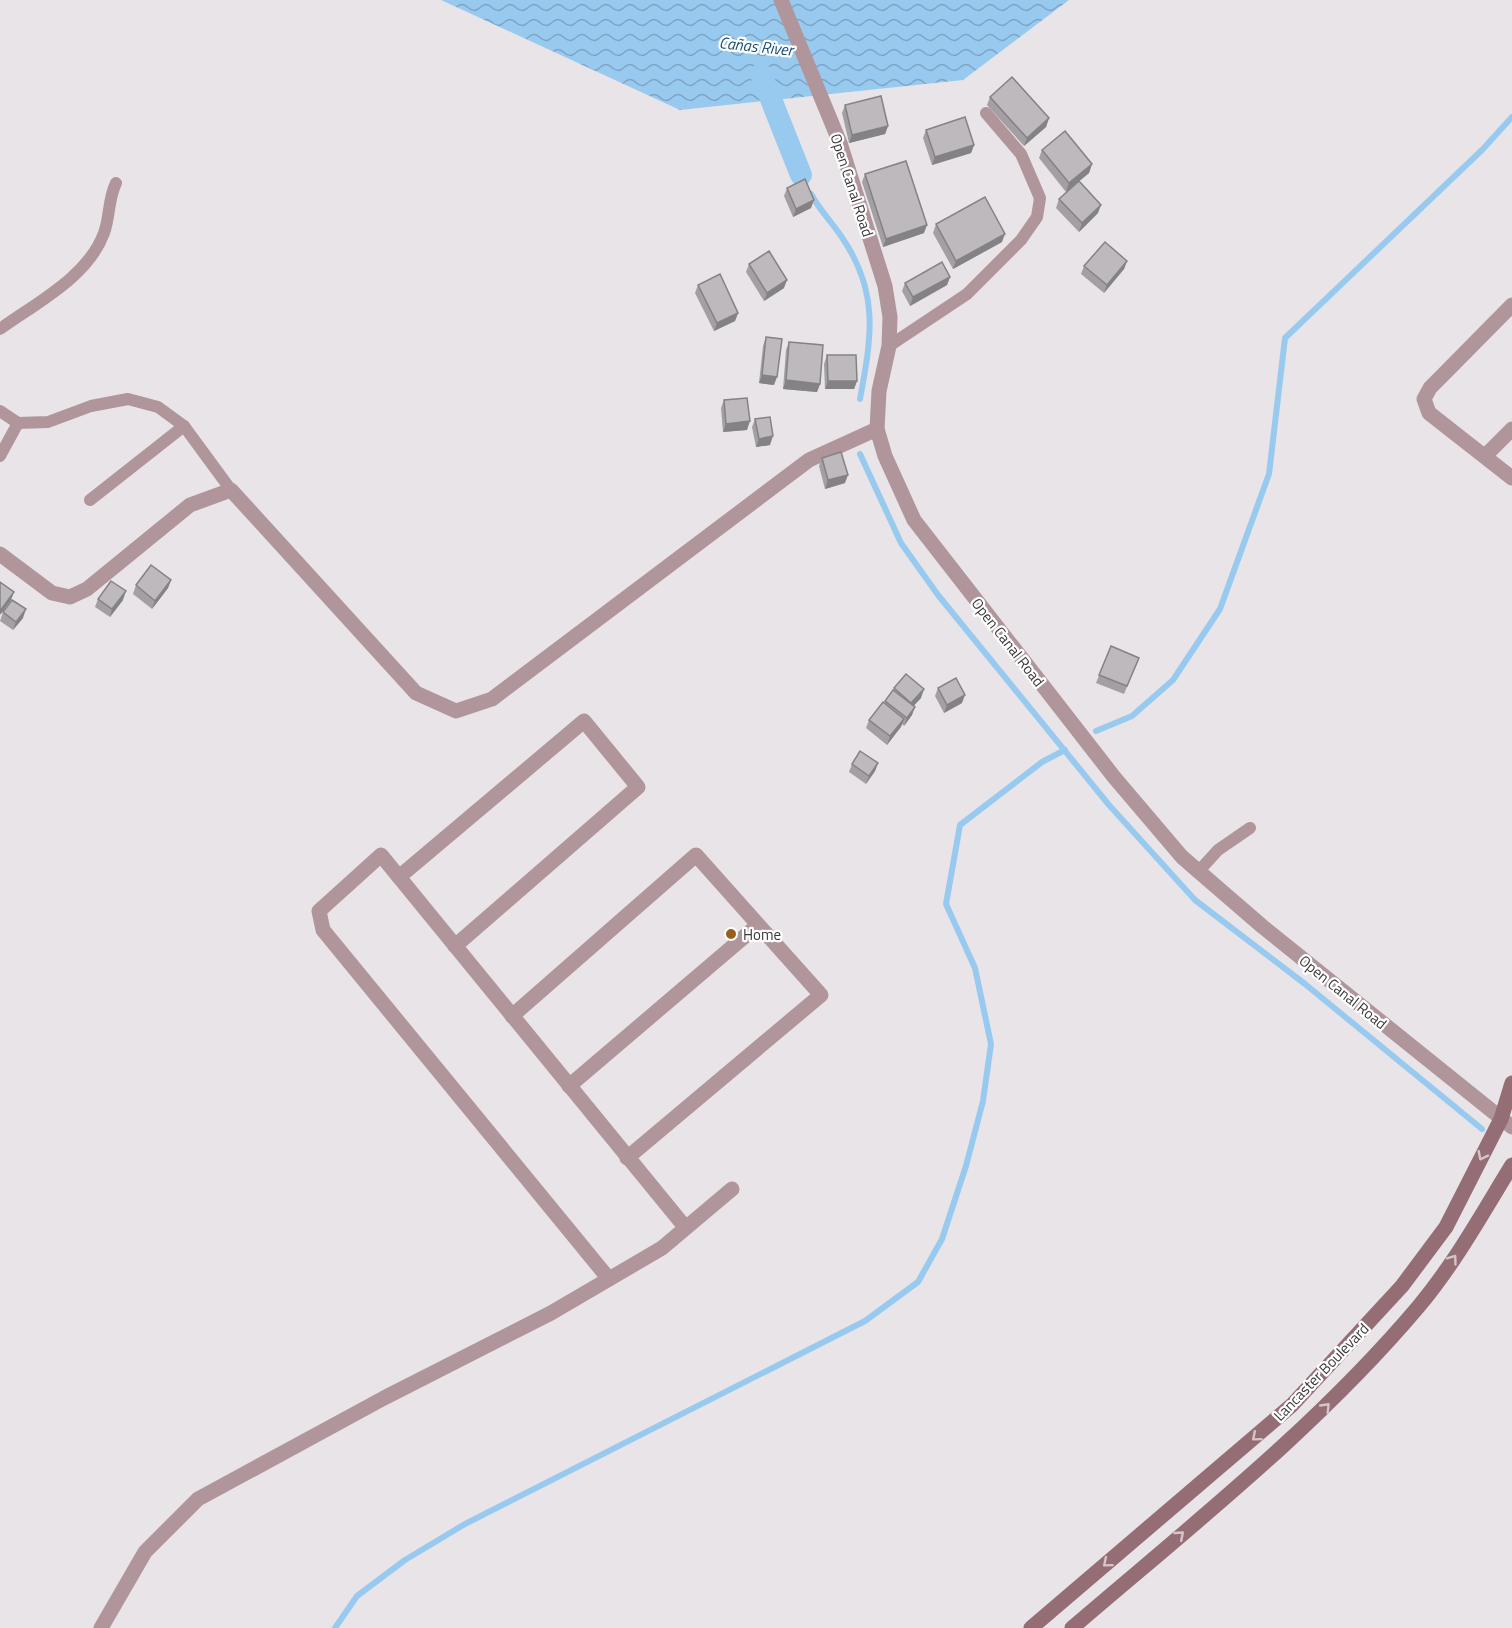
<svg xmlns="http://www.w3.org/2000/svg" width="1512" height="1628" viewBox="0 0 1512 1628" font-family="'Titillium Web',sans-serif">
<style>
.water{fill:url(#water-waves)}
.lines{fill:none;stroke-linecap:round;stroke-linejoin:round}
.stream{stroke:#98caf0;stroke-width:6}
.canal{stroke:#98caf0;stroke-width:22}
.service{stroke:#b0959a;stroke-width:12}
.minor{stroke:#b0959a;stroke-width:15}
.tertiary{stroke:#b0959a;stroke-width:15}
.secondary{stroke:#956e75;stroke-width:15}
.wall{fill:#a39fa3}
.shaded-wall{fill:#848284}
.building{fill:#bdb9bd;stroke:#848284;stroke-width:1.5}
.oneway{stroke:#d5c5c8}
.poi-dot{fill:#975f1b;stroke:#fff;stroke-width:2}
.labels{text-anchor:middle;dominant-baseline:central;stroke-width:4.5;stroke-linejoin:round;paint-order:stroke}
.street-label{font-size:15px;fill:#3a383a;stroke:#fff}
.poi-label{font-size:15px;fill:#3a383a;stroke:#fff;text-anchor:start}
.water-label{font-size:16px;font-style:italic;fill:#165074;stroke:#fff}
</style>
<defs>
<pattern id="water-waves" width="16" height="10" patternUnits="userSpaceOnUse" patternTransform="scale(1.5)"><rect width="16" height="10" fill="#98caf0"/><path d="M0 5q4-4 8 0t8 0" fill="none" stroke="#7da5c3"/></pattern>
</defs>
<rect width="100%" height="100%" fill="#e8e4e8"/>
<polygon class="water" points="441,0 1069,0 963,80 680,110"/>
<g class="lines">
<g class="stream">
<path d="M 811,194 C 820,211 833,223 843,239 C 880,294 871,339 860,399"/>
<polyline points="860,454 901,543 938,595 1109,805 1195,900 1305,984 1482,1129"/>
<polyline points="1096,731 1132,716 1173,680 1220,609 1269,474 1285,338 1482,150 1512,117"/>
<polyline points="335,1628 357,1596 405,1560 465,1524 865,1321 918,1282 942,1239 966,1166 983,1101 991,1044 975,968 946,904 960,825 1042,762 1065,750"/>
</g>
<polyline class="canal" points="761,74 801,175"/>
<g class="service">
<path d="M 0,329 C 36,303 88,277 104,233 C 110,217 108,199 116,183"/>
<polyline points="889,346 967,294 1021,240 1037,217 1040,198 1021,154 986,113"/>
<polyline points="0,411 18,423 48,422 91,406 128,399 158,407 184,426 231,490"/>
<polyline points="0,456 18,423"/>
<polyline points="90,500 184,426"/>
<polyline points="1198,872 1218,850 1250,828"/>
</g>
<g class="minor">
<polyline points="1512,305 1430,388 1424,399 1429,413 1512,478"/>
<polyline points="1486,455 1512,429"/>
<polyline points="0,554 52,593 70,597 87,589 190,505 231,490 416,693 456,711 492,699 809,460 877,429"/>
<polyline points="399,877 584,721 638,787 455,946"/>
<polyline points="512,1016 696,855 821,995 627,1158"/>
<polyline points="569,1086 758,925"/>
<polyline points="609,1279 323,930 319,911 381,855 685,1227"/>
<polyline points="101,1628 145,1552 198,1499 384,1398 551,1313 662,1248 732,1189"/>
</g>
<polyline class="tertiary" points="781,0 840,143 885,286 890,317 889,346 879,391 877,429 885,456 914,520 1114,777 1182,857 1263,927 1512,1127"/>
<g class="secondary">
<polyline points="1031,1628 1292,1405 1402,1286 1446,1227 1501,1119 1512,1083"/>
<path d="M 1072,1628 C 1192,1525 1317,1427 1419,1306 C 1455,1263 1483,1212 1512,1165"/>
</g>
</g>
<g class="wall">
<polygon points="990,97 1049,118 1046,127 1024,146 987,105"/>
<polygon points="845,105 888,126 885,134 849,143 842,113"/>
<polygon points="926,130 974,145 971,153 932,165 923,138"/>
<polygon points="1042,150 1092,164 1089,173 1066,192 1039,158"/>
<polygon points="865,174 924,233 883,247 862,182"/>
<polygon points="787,188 811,208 793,217 784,196"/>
<polygon points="1059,199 1098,213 1079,232 1056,208"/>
<polygon points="936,224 1002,242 953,269 933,233"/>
<polygon points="1127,261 1124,269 1104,293 1081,274 1084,266"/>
<polygon points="749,264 784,288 764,301 746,272"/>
<polygon points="950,277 947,285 910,306 902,291 905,283"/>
<polygon points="698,285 738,313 735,321 714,331 695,293"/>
<polygon points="766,337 774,385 759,383 763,346"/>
<polygon points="789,342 820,384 817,392 783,389 786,350"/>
<polygon points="827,355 857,381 854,389 825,389 824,364"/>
<polygon points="724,400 747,430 723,432 721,408"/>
<polygon points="755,419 770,445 756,447 752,427"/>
<polygon points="822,458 845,483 825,489 819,466"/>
<polygon points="171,580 168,588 152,609 133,594 136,585"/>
<polygon points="98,599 123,600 110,617 95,607"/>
<polygon points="3,612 23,618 13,630 0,621"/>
<polygon points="1111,646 1139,658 1124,694 1096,683"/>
<polygon points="894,688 921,698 913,706 912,715 904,726 902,724 887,745 866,728 869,720 884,703"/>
<polygon points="938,688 962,703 944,713 935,696"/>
<polygon points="878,763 875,771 866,784 849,772 852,764"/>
</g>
<g class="shaded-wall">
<polygon points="1049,118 1046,127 1024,146 1027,138"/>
<polygon points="888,126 885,134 849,143 852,135"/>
<polygon points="974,145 971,153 932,165 935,157"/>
<polygon points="1092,164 1089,173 1066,192 1069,183"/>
<polygon points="814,200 811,208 793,217 796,209"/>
<polygon points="1101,205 1098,213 1079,232 1082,223"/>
<polygon points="927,225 924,233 883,247 886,239"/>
<polygon points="1005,234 1002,242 953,269 956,261"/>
<polygon points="1127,261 1124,269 1104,293 1107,285"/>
<polygon points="950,277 947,285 910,306 913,297"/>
<polygon points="787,280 784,288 764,301 767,293"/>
<polygon points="738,313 735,321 714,331 717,323"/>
<polygon points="762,375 777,377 774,385 759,383"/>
<polygon points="786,380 820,384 817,392 783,389"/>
<polygon points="828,381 857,381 854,389 825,389"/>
<polygon points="750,421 747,430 723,432 726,424"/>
<polygon points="773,436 770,445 756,447 759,439"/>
<polygon points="848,475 845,483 825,489 828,480"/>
<polygon points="171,580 168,588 152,609 155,601"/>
<polygon points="126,591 123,600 110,617 112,609"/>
<polygon points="14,592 11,600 0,615 0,611"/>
<polygon points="26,609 23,618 13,630 16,622"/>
<polygon points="924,689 921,698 908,712 911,703"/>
<polygon points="965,695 962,703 944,713 947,705"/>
<polygon points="915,707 912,715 904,726 907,718"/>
<polygon points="904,719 901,727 887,745 890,736"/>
<polygon points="878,763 875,771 866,784 869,776"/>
</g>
<g class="building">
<polygon points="1012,77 1049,118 1027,138 990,97"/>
<polygon points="881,96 888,126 852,135 845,105"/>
<polygon points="965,117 974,145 935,157 926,130"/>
<polygon points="1065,131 1092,164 1069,183 1042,150"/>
<polygon points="906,161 927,225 886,239 865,174"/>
<polygon points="805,179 814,200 796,209 787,188"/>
<polygon points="1079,181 1101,205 1082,223 1059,199"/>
<polygon points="985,197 1005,234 956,261 936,224"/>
<polygon points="1105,242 1127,261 1107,285 1084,266"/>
<polygon points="769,251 787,280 767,293 749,264"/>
<polygon points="942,262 950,277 913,297 905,283"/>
<polygon points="720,274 738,313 717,323 698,285"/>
<polygon points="766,337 782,339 777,377 762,375"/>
<polygon points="789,342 823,345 820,384 786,380"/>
<polygon points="827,355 856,355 857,381 828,381"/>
<polygon points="747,398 750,421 726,424 724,400"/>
<polygon points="770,417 773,436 759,439 755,419"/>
<polygon points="841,452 848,475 828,480 822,458"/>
<polygon points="151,565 171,580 155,601 136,585"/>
<polygon points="111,581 126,591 112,609 98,599"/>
<polygon points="0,582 14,592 0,611"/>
<polygon points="12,600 26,609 16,622 3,612"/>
<polygon points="1111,646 1139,658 1127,686 1099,675"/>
<polygon points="906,674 924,689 911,703 894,688"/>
<polygon points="956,678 965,695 947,705 938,688"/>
<polygon points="893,690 915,707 907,718 885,701"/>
<polygon points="883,702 904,719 890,736 869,720"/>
<polygon points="860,751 878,763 869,776 852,764"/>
</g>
<defs><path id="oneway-chevron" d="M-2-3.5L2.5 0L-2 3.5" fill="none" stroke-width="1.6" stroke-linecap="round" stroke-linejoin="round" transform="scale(1.5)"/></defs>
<g class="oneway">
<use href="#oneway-chevron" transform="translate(1482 1156) rotate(117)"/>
<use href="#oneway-chevron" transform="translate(1453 1259) rotate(-54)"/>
<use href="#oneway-chevron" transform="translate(1326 1407) rotate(-46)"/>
<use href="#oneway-chevron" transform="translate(1256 1437) rotate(140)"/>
<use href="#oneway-chevron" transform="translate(1180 1535) rotate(-41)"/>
<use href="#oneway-chevron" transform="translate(1107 1563) rotate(140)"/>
</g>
<circle class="poi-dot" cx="731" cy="934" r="6"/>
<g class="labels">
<g class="street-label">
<text transform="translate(852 185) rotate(72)">Open Canal Road</text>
<text transform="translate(1008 642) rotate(52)">Open Canal Road</text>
<text transform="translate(1343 992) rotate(39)">Open Canal Road</text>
<text transform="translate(1321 1372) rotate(-46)">Lancaster Boulevard</text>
</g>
<g class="poi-label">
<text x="743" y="934">Home</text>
</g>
<g class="water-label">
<text transform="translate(756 46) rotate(6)">Cañas River</text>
</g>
</g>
</svg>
